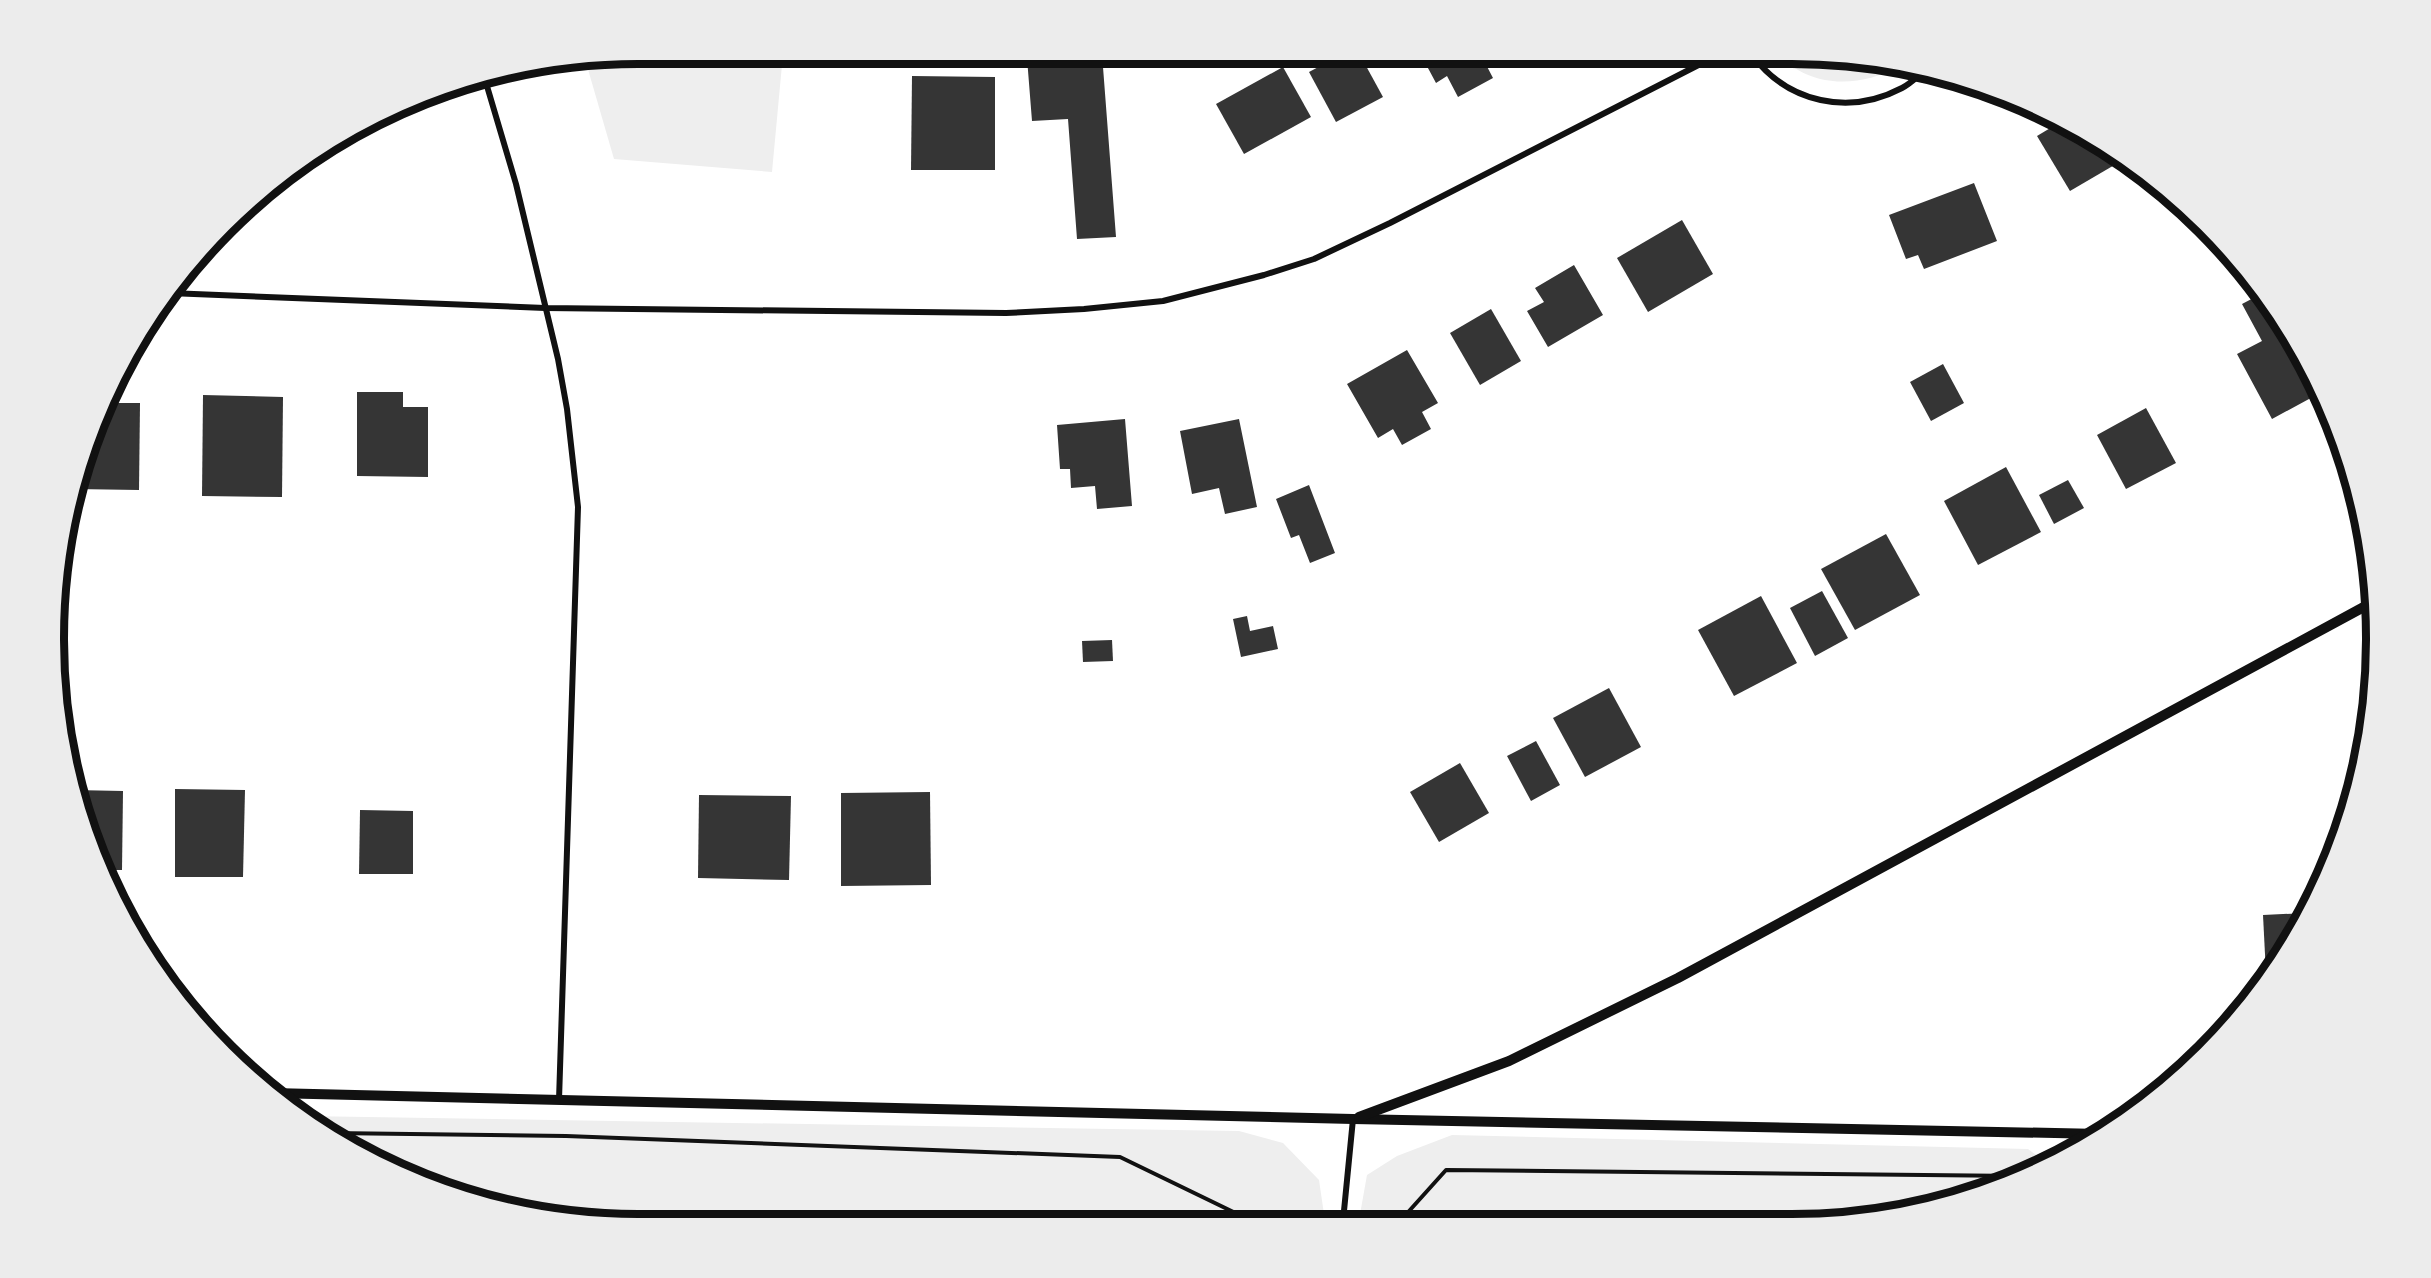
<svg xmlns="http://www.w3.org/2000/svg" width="2431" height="1278" viewBox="0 0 2431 1278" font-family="Overpass,sans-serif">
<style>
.green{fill:#eee}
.building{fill:#353535}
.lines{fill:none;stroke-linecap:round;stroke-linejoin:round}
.path{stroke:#111;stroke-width:4}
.minor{stroke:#111;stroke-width:6}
.tertiary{stroke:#111;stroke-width:10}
.rim{fill:none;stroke:#111;stroke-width:8}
</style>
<rect width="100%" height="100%" fill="#fff"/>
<g class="green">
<polygon points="639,54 783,54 772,172 614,159 585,59"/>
<path d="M 1779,55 L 1830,55 L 1896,66 C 1869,85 1826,87 1798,70 C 1791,66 1785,60 1779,55 Z"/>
<polygon points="303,1116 1239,1131 1283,1143 1319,1180 1325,1221 601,1223 487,1204 380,1164"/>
<polygon points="1452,1135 2028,1149 2047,1163 2016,1180 1869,1219 1359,1220 1367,1175 1397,1156"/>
</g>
<g class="building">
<polygon points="1079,54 1102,54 1116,237 1077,239 1068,119 1032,121 1027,58"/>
<polygon points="1341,55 1360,55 1383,97 1336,122 1309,72"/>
<polygon points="1421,55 1481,55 1493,78 1458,97 1447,76 1436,83"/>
<polygon points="1283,67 1311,117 1244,154 1216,104"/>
<polygon points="912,76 995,77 995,170 911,170"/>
<polygon points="2062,121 2078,131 2123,160 2070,191 2037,136"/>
<polygon points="1974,183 1997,241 1924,269 1918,255 1906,259 1889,215"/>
<polygon points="1682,220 1713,274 1648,312 1617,258"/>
<polygon points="1574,265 1603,315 1548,347 1527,311 1544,302 1535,288"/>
<polygon points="2261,294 2299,347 2320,393 2272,419 2237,354 2262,341 2242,304"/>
<polygon points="1491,309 1521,361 1480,385 1450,333"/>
<polygon points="1407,350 1438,403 1422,412 1431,429 1402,445 1393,429 1378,438 1347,384"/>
<polygon points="1943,364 1964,403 1931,421 1910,382"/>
<polygon points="357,392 403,392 403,407 428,407 428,477 357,476"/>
<polygon points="203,395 283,397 282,497 202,496"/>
<polygon points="105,403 140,403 139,490 74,489 99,415"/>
<polygon points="2146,408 2176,463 2126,489 2097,435"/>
<polygon points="1125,419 1132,506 1097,509 1095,486 1071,488 1070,469 1060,469 1057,425"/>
<polygon points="1239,419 1257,507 1225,514 1219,488 1192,494 1180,431"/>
<polygon points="2006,467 2041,532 1978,565 1944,501"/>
<polygon points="2068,480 2084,508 2054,524 2039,495"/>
<polygon points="1309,485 1335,553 1310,563 1299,535 1291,538 1276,499"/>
<polygon points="1886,534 1920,595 1855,630 1821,569"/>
<polygon points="1822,591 1848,638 1815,656 1790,608"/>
<polygon points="1761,596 1797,663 1734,696 1698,630"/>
<polygon points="1247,616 1250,631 1273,626 1278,649 1241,657 1233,619"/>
<polygon points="1112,640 1113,661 1083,662 1082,641"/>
<polygon points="1609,688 1641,747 1585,777 1553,718"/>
<polygon points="1536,741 1560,785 1531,801 1507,756"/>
<polygon points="1460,763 1489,813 1439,842 1410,792"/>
<polygon points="175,789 245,790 243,877 175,877"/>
<polygon points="74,790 123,791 122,870 104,870"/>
<polygon points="930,792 931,885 841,886 841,793"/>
<polygon points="699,795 791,796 789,880 698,878"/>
<polygon points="360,810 413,811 413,874 359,874"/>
<polygon points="2307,913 2266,974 2263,915"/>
</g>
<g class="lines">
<g class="path">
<polyline points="331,1133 566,1136 1120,1157 1252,1221"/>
<polyline points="1401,1220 1446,1170 2021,1176"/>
</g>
<g class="minor">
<path d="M 1752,55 C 1788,103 1849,116 1902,88 C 1910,84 1917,77 1924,71"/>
<polyline points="484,76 516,184 558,359 567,409 578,507 559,1100"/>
<polyline points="169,293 545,308 1006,313 1084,309 1163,301 1264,275 1314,259 1390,223 1718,55"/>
<polyline points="1343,1221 1353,1119"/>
</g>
<g class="tertiary">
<polyline points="272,1093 1353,1119 2101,1134"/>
<polyline points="1359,1117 1509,1061 1678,978 2373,602"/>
</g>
</g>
<path d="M0 0H2431V1278H0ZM638 64H1792A574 574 0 0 1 2366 638V640A574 574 0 0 1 1792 1214H638A574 574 0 0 1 64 640V638A574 574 0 0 1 638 64Z" fill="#ececec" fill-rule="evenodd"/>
<path class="rim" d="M638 64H1792A574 574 0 0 1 2366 638V640A574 574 0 0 1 1792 1214H638A574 574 0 0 1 64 640V638A574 574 0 0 1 638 64Z"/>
</svg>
